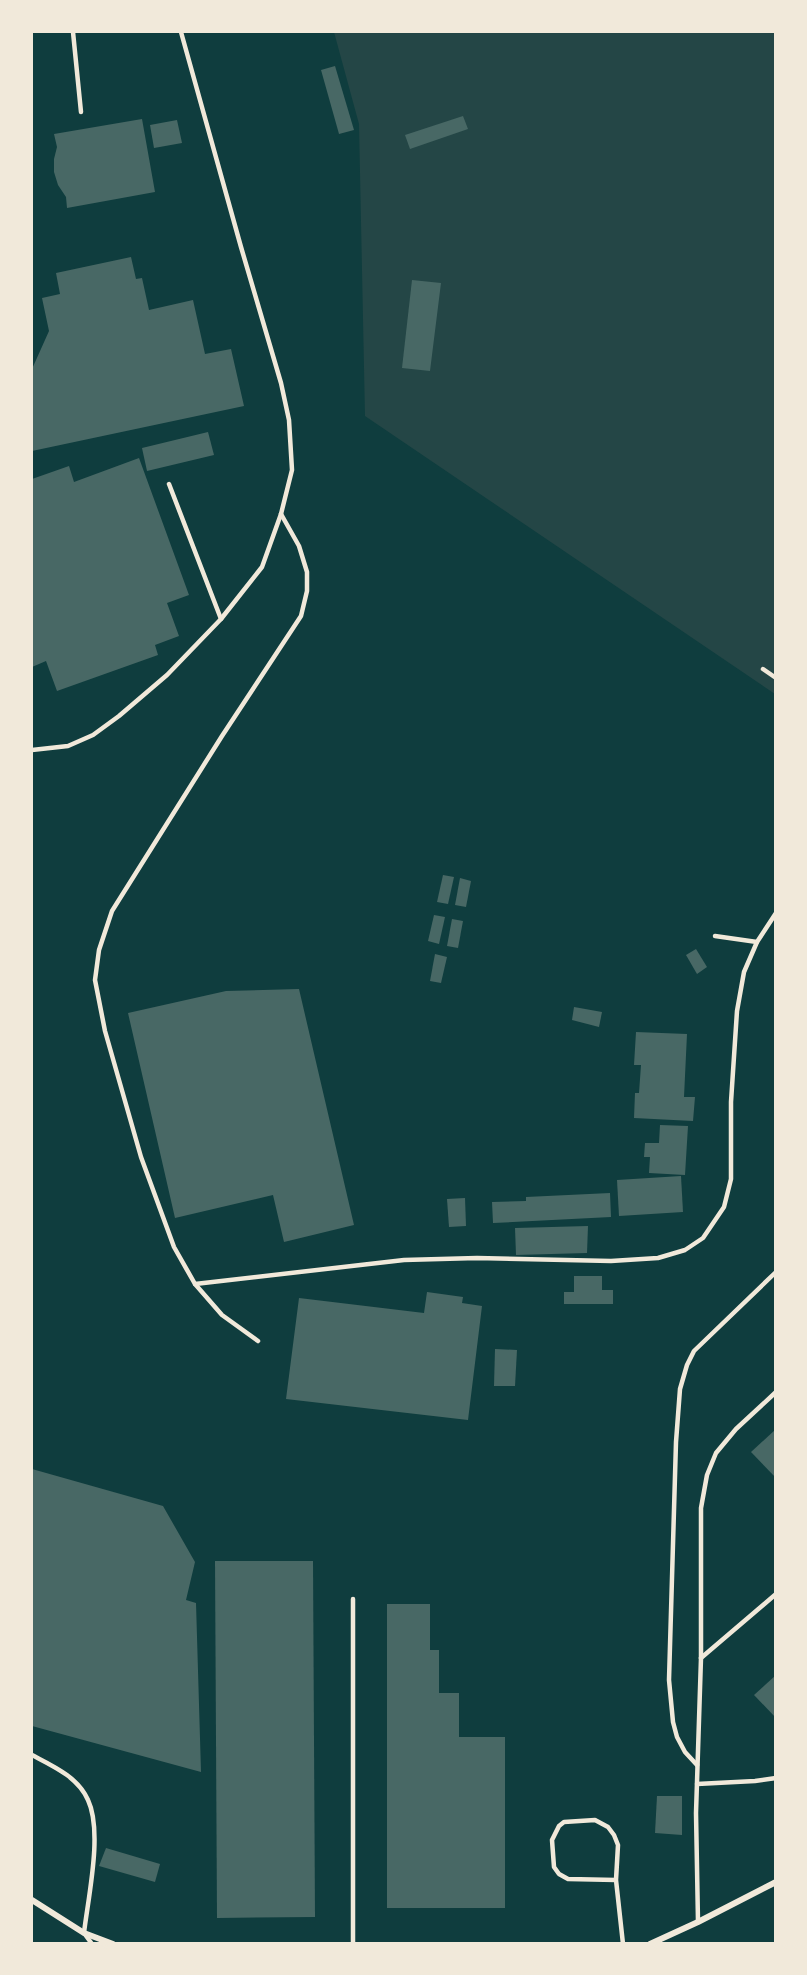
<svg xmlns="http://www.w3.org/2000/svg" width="807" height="1975" viewBox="0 0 807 1975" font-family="'Crimson Pro',serif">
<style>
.green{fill:#244646}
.building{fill:#486865}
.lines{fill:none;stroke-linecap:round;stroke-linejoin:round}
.service{stroke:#f1e9da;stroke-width:4.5}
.minor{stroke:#f1e9da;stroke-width:6}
</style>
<rect width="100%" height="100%" fill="#0f3d3e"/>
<polygon class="green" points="334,32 775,32 775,694 365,416 359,124"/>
<g class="building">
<polygon points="335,66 354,130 339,134 321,70"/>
<polygon points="463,116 468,129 410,149 405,135"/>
<polygon points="142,119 155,192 67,208 66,197 58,185 54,172 54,159 57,147 54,134"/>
<polygon points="177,120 182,143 154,148 150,125"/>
<polygon points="131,257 136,279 142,278 149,310 193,300 205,354 231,349 244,406 32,451 32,369 49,331 42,298 60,294 56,273"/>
<polygon points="412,280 441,283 430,371 402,368"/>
<polygon points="208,432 214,455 147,471 142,448"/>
<polygon points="139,458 189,595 167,603 179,636 155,645 158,655 57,691 46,661 32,667 32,479 69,466 74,482"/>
<polygon points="443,875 454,877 448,904 437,902"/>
<polygon points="460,878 471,881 466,907 455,905"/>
<polygon points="434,915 445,917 439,944 428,941"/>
<polygon points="452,919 463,921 458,948 447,946"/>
<polygon points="696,949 707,967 697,974 686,955"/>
<polygon points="435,954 447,957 441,983 430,981"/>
<polygon points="299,989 354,1225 284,1242 273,1195 175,1218 128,1013 226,991"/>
<polygon points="574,1007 602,1012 599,1027 572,1020"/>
<polygon points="636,1032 687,1034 684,1097 695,1097 693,1121 634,1118 635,1093 639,1093 641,1065 634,1065"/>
<polygon points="660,1125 688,1126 685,1175 649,1173 650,1157 644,1157 645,1143 659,1143"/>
<polygon points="681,1176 683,1212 619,1216 617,1180"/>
<polygon points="610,1193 611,1217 493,1223 492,1202 526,1201 526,1197"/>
<polygon points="465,1198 466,1226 449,1227 447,1199"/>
<polygon points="588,1226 587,1253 516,1255 515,1228"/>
<polygon points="574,1276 602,1276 602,1290 613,1290 613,1304 564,1304 564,1292 574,1292"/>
<polygon points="427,1292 463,1297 462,1303 482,1306 468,1420 286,1399 299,1298 424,1313"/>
<polygon points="495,1349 517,1350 515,1386 494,1386"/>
<polygon points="776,1429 776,1478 751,1452"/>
<polygon points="32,1469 163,1506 195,1562 186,1600 196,1603 201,1772 32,1726"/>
<polygon points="215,1561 313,1561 315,1917 217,1918"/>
<polygon points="387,1604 430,1604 430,1650 439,1650 439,1693 459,1693 459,1737 505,1737 505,1908 387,1908"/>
<polygon points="776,1675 776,1718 754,1695"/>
<polygon points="657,1796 682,1796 682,1835 655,1833"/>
<polygon points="106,1848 160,1864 155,1882 99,1866"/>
</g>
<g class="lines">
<g class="service">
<polyline points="73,32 81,112"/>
<polyline points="169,484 221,619"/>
<polyline points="763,669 776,678"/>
<polyline points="32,750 68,746 93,735 119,716 167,675 221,619 262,567 281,514 292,470 289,420 281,383 241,247 181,32"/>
<polyline points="715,936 757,942"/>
<polyline points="195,1284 404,1260 477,1258 611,1261 658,1258 685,1250 703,1238 724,1207 731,1179 731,1102 737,1011 744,972 757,942 776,913"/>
<polyline points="258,1341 222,1315 195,1284 174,1247 141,1157 105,1031 95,980 99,950 112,911 222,736 301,616 307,591 307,572 299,546 281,514"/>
<polyline points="353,1599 353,1944"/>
<polyline points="701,1658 776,1594"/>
<path d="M 32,1755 C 53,1766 78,1777 88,1800 C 103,1832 88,1898 84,1933 L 92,1944"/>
<polyline points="697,1765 685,1752 677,1737 673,1722 669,1680 676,1442 680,1389 687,1365 694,1351 776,1272"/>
<polyline points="697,1784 755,1781 776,1778"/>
<polyline points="616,1880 568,1879 559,1874 554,1867 552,1840 559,1826 564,1822 595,1820 608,1827 614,1835 618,1845 616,1880 623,1944"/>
<polyline points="698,1922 696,1813 701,1658 701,1508 707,1475 716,1453 736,1429 776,1392"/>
</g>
<g class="minor">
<polyline points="32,1900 84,1933 113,1944"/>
<polyline points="650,1944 698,1922 776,1882"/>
</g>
</g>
<rect width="807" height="1975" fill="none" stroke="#f1e9da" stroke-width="66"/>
</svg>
